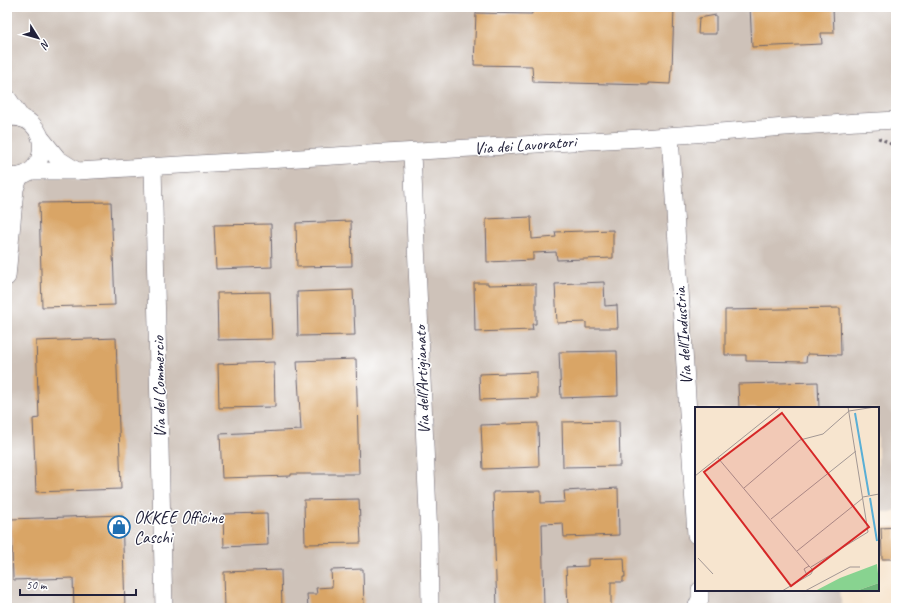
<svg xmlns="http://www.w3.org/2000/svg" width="903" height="615" viewBox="0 0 903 615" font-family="Caveat,sans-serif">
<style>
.industrial{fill:#cec2b9}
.building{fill:#d9a566}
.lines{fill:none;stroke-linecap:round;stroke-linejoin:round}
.minor-casing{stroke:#6d666f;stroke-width:18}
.path{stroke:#6d666f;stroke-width:2.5;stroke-dasharray:3 3;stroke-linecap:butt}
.minor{stroke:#fff;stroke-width:17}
.labels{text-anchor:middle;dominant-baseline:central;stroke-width:3;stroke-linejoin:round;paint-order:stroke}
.street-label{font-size:17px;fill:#22223b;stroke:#fff}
.poi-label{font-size:17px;fill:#22223b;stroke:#fff;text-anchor:start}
.inset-river{fill:none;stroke:#5aafd6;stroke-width:2}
.inset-road{fill:none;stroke:#a29794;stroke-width:1}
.view{fill:#d62828;fill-opacity:0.15;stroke:#d62828;stroke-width:2}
.inset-edge{fill:none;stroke:#22223b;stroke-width:2}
</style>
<rect width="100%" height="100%" fill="#fff"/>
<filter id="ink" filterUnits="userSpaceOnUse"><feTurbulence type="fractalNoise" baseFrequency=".025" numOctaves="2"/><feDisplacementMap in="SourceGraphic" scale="8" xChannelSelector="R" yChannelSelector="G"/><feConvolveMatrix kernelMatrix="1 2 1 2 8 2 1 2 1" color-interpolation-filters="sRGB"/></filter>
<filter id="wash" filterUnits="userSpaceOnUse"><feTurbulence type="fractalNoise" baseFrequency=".012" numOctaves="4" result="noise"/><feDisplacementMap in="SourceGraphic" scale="16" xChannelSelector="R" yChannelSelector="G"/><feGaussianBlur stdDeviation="0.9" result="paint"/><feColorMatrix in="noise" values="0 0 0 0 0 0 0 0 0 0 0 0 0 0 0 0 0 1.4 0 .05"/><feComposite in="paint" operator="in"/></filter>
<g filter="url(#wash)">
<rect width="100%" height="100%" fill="#f7e5cf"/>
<polygon class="industrial" points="7,7 896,7 896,512 878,512 878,408 696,408 696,590 840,590 842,608 7,608"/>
<g id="blocks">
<g class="building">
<polygon points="532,7 674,7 672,70 671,70 670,84 648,83 648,85 533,82 532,66 474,65 476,13 532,14"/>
<polygon points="750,7 833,7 834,33 821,33 822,44 752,47"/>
<polygon points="716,15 716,34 698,34 699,18"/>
<polygon points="111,202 115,305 42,307 39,203"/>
<polygon points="531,217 532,239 556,237 555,232 613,230 613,258 557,260 556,252 533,253 533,260 487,262 486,219"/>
<polygon points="351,221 352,266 297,267 296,223"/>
<polygon points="271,224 272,267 216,269 214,225"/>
<polygon points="604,282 605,306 617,305 618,328 586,328 586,322 557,323 555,284"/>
<polygon points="474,283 488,283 488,285 536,284 536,324 532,324 533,330 475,332"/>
<polygon points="353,290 355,335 298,336 297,292"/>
<polygon points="270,292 272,339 218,340 217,293"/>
<polygon points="840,308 841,355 807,354 806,362 746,361 746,355 725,355 725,310"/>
<polygon points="116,338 121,489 36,492 33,419 39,418 36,341"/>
<polygon points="617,351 618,396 561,398 559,352"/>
<polygon points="356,359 359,474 291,474 291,476 222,478 220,434 301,430 297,361"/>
<polygon points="274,362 275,407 219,408 218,364"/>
<polygon points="537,372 537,398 480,400 479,374"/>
<polygon points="818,382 819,408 739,408 738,384"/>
<polygon points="619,421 620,466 563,467 562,422"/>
<polygon points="538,423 539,467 483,469 481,425"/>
<polygon points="618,488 619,535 564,537 563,523 542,524 544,607 497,608 493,492 541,491 541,503 565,502 564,491"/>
<polygon points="359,499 361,543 305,544 304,500"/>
<polygon points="267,513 268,545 224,547 223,514"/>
<polygon points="122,515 125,608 74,608 73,578 13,580 11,519"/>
<polygon points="896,527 896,559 882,559 881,528"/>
<polygon points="624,558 625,577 623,577 623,582 611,582 611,606 568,606 566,567 588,566 588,559"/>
<polygon points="363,569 364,608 308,608 307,594 317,594 316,588 332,587 331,570"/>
<polygon points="281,570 282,608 225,608 224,572"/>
</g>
</g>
</g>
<g filter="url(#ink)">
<use href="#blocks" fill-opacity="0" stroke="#6d666f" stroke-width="1"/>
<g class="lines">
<g class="minor-casing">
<g id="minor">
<polyline points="7,97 22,119"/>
<path d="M 7,118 C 52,110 54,183 7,176"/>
<polyline points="670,136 696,535"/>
<polyline points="41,138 58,159 77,171"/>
<polyline points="412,153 429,536 430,608"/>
<polyline points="153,167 164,608"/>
<path d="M 31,171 L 77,171 C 265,161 453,150 641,138 C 726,132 811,124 896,120"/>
<polyline points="7,277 15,189 20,176"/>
<polyline points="696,608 700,599 700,590"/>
</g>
</g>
<polyline class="path" points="878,138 889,143 896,149"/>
<use href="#minor" class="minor"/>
</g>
</g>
<defs>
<g id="shop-ring" transform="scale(1.15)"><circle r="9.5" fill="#fff" stroke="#1f6fb2" stroke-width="1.5"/><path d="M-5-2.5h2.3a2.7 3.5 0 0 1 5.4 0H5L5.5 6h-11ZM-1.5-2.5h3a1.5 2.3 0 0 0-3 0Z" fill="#1f6fb2"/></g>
</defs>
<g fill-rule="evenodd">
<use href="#shop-ring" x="119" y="527"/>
</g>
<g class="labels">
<g class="street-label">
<text transform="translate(525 145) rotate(-4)">Via dei Lavoratori</text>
<text transform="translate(683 336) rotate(-94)">Via dell'Industria</text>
<text transform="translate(422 380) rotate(-92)">Via dell'Artigianato</text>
<text transform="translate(159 387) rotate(-91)">Via del Commercio</text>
</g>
<g class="poi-label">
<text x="134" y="517">OKKEE Officine<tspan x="134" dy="20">Caschi</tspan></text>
</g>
</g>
<g transform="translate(695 407)">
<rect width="184" height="184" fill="#f7e5cf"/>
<path d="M 182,157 L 184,176 L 181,177 L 161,184 L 120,184 L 145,171 Z" fill="#88d390"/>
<path d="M 184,176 L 184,184 L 161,184 L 181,177 Z" fill="#6eb57a"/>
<path class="inset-river" d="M 160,6 L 174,88M 175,91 L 182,134"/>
<path class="inset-road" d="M 23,51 L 114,159M 0,69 L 86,0M 49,81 L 105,33 L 128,27 L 154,4 L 180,0M 168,90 L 184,87M 76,112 L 161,44M 102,144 L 168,91M 3,151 L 18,167M 116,160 L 173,125 L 153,0M 87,184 L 116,167 L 118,163 L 114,159 L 109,162 L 112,168M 110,184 L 155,160 L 165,160"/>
<path class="view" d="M 87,6 L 174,120 L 96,179 L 9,65 Z"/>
<rect width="184" height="184" class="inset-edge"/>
</g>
<rect width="903" height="615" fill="none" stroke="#fff" stroke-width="24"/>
<g transform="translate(38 38) rotate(127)" stroke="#ffffff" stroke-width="3" paint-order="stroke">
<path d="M0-3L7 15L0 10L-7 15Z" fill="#22223b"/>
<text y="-6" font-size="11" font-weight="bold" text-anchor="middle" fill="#22223b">N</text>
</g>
<path d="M20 589v6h116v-6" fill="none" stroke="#22223b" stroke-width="2"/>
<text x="26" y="589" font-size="12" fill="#22223b" stroke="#ffffff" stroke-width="3" paint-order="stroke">50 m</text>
</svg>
